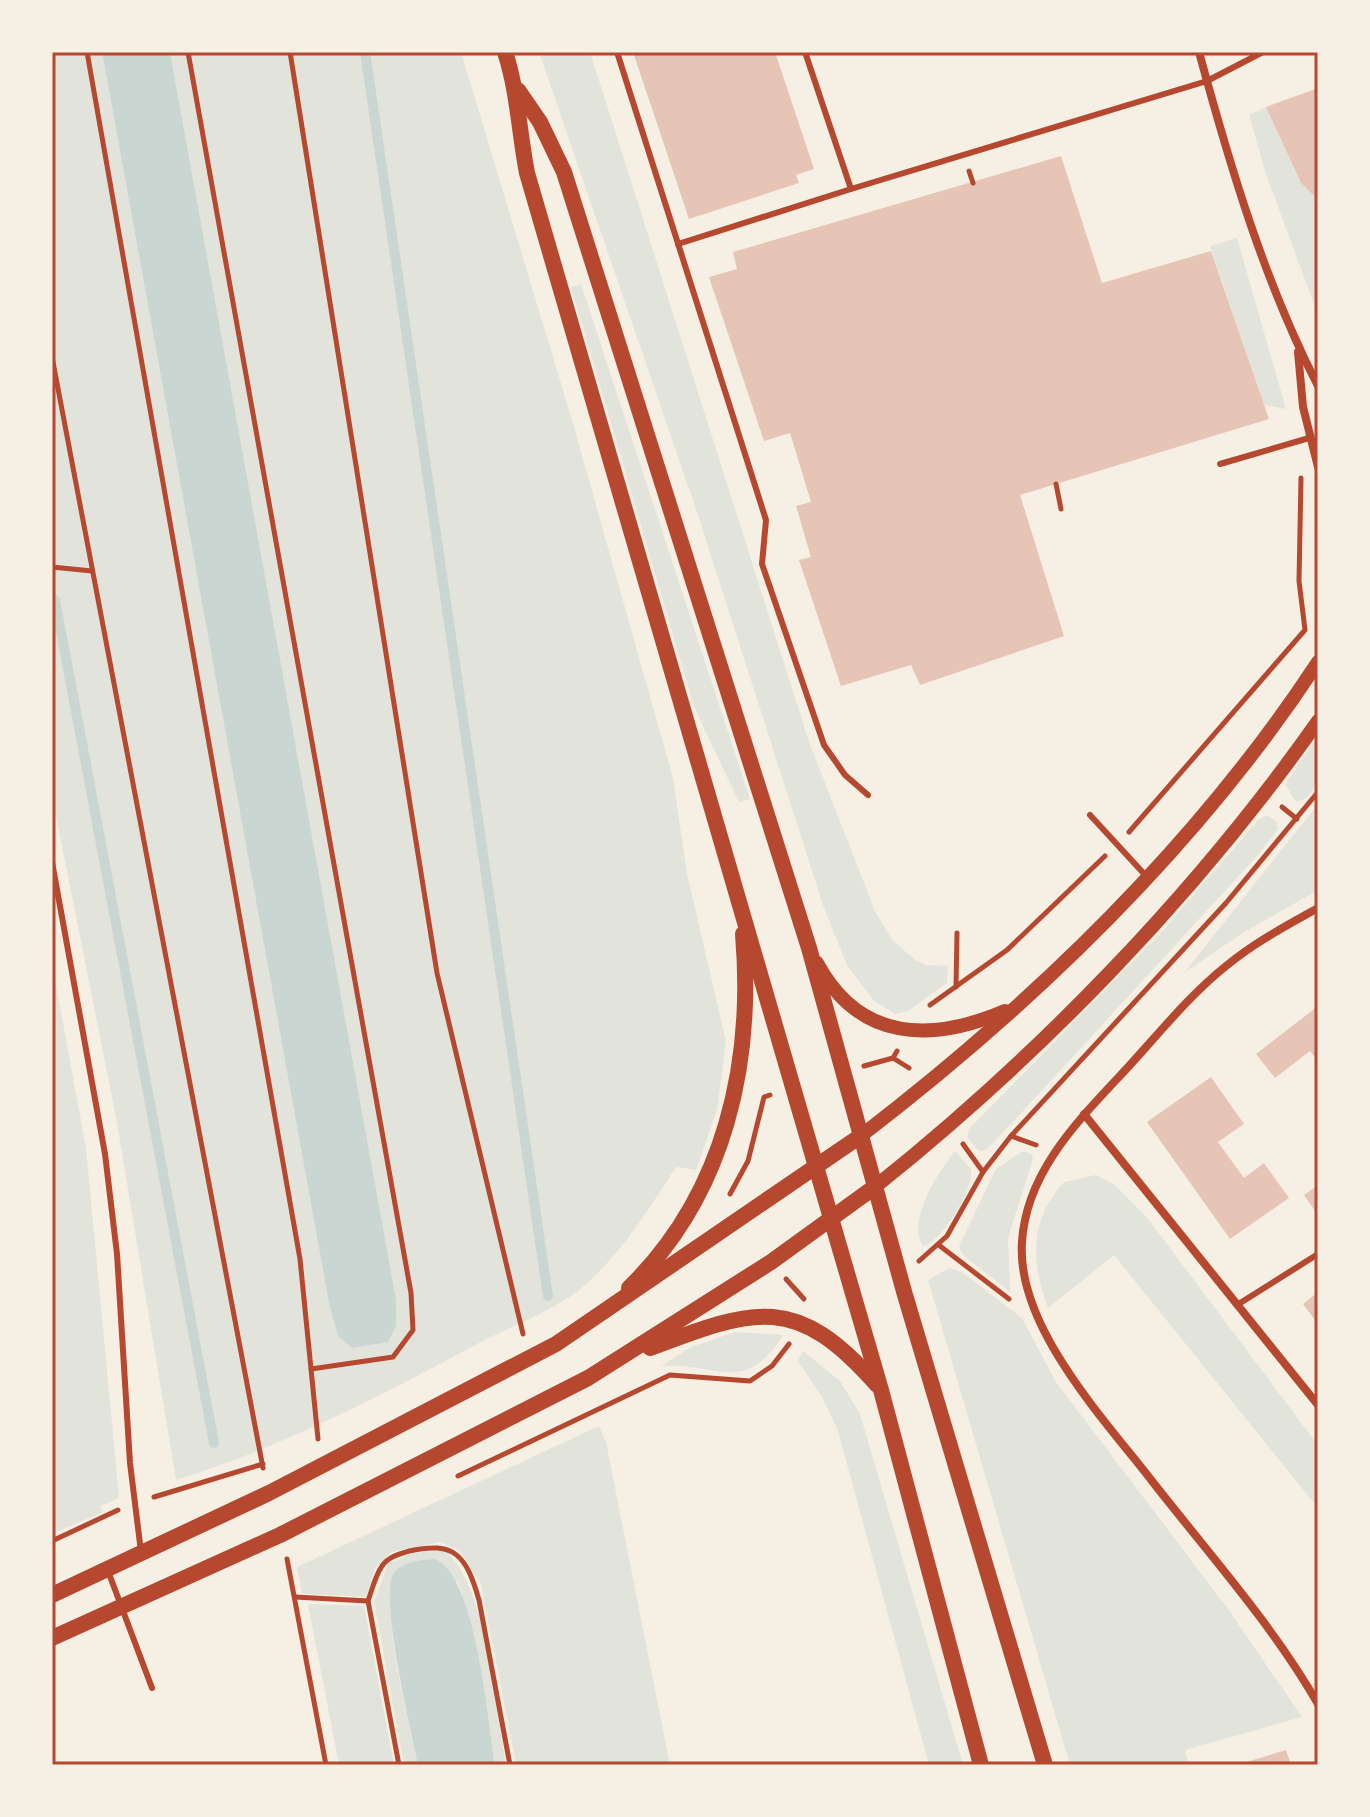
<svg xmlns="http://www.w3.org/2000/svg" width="1370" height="1817" viewBox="0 0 1370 1817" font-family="Lato,sans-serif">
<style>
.green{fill:#e2e4dc}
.water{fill:#c9d6d2}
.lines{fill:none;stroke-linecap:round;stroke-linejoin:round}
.stream{stroke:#c9d6d2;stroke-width:10}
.building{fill:#e6c5b7}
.path{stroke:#b5482f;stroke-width:5}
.service{stroke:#b5482f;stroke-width:6}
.minor{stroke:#b5482f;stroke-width:8}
.tertiary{stroke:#b5482f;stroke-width:14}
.secondary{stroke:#b5482f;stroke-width:16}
.neatline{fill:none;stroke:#b5482f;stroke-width:3}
</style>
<rect width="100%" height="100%" fill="#f6efe4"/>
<g class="green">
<path d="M 52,52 L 102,52 L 329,1303 L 396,1299 L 170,52 L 461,52 L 572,420 L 673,778 L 687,874 L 726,1041 L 717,1110 L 696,1170 L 676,1167 C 648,1210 619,1258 578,1291 C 550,1312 512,1326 481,1342 C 382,1395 283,1447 176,1480 L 116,1117 L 52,796 Z"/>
<polygon points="539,52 590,52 809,742 875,911 892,940 914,959 926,965 948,966 947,983 908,1011 896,1014 874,1001 847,965 823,905 697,512"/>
<polygon points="1266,107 1301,183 1318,200 1318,315 1266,174 1249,115"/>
<polygon points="1237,238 1286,409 1264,405 1210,246"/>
<polygon points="581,284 750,799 739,802 694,707 571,287"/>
<path d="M 1318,737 C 1318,759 1324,796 1296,802 L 1285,784 Z"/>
<polygon points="1318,804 1318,890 1241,934 1184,973"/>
<polygon points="1267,815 1276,821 1278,829 1257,856 1013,1122 986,1150 979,1151 967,1137 969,1129 1159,935 1258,820"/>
<polygon points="52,963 86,1148 119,1498 100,1506 103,1512 52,1534"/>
<path d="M 955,1151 L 971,1169 C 975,1189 942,1240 923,1247 C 907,1218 938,1173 955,1151 Z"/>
<polygon points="1023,1151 1031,1154 1033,1159 1008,1238 1010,1292 963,1255 959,1246 996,1169"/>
<path d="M 1096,1175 L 1114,1184 L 1148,1219 L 1318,1445 L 1318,1508 L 1114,1255 L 1048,1308 C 1031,1262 1029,1220 1064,1182 Z"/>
<polygon points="949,1268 962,1272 1022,1318 1056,1382 1228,1609 1302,1717 1185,1750 1188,1762 1179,1765 1070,1765 928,1280"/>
<path d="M 735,1332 L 783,1335 C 745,1396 720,1363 661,1366 L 691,1347 Z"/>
<polygon points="803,1351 840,1381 860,1414 963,1765 929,1765 838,1431 822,1397 798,1361"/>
<polygon points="599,1426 606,1442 670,1765 516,1765 481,1584 459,1550 440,1542 391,1552 375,1568 366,1597 302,1594 297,1567"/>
<path d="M 445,1550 C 487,1587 496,1708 506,1765 L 495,1765 L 470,1620 L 458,1582 L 411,1563 L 395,1572 C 378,1605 410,1724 418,1765 L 404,1765 L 374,1602 L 388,1564 L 413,1553 Z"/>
<polygon points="308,1604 364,1606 394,1765 339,1765"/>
</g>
<g class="water">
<polygon points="102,52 170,52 396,1299 396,1326 388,1342 352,1348 338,1336 329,1303"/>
<path d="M 434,1559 C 476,1572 488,1724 495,1765 L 418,1765 C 412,1733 378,1595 394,1573 C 403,1562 421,1560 434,1559 Z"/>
</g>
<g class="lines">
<g class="stream">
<polyline points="365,52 548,1296"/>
<polyline points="55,600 214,1443"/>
</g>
</g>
<g class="building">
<polygon points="633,52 775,52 814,169 796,175 799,183 689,219"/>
<polygon points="1318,88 1318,200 1301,183 1266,107"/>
<polygon points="1061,156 1102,283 1211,251 1269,419 1020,495 1064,636 920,685 911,665 841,686 799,560 811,557 796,506 811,502 790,433 764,441 709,277 737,269 733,252"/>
<polygon points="1318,1006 1318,1061 1310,1051 1275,1078 1256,1054"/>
<polygon points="1211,1077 1244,1124 1218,1142 1244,1178 1264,1163 1289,1198 1230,1239 1147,1122"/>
<polygon points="1318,1185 1318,1215 1304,1195"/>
<polygon points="1318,1292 1318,1324 1303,1304"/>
<polygon points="1286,1750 1291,1765 1240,1765 1240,1764"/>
</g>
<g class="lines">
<g class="path">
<polyline points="87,52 300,1259 318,1439"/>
<polyline points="188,52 411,1293 413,1330 393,1357 311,1369"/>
<polyline points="290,52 437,973 523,1334"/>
<polyline points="969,171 973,183"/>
<polyline points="52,357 263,1468"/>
<polyline points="1056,484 1061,509"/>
<polyline points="52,567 92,571"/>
<polyline points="1282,807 1297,819"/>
<polyline points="1129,832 1305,630 1299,581 1301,478"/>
<polyline points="956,987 957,933"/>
<polyline points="930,1005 1007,950 1105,856"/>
<polyline points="893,1058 909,1068"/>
<polyline points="864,1066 893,1058 897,1051"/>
<polyline points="1011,1136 1036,1145"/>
<polyline points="963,1144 983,1172"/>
<polyline points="730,1194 748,1161 764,1097 770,1095"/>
<polyline points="940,1246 1009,1299"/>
<polyline points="919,1261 947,1236 983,1172 1011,1136 1226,903 1318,792"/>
<polyline points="786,1279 804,1299"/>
<polyline points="458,1476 670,1375 750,1381 772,1366 789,1344"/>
<polyline points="154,1497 263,1464"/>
<polyline points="52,1541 118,1510"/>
<polyline points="287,1559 326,1765"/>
<path d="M 295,1597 L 368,1601 C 372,1590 375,1576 382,1566 C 388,1557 399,1554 409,1551 C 455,1541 466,1555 479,1600 L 510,1765"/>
<polyline points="368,1601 399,1765"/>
</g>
<g class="service">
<polyline points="617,52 766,520 762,564 824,745 845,775 868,795"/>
<polyline points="805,52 851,189 1207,81 1263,52"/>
<polyline points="678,244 851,189"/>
<polyline points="1220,464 1309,438"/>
<polyline points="1090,815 1147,877"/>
<polyline points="52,862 105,1154 117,1254 130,1463 141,1552"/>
<polyline points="1237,1305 1318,1254"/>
<polyline points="108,1571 152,1688"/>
</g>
<g class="minor">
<path d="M 1199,52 C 1230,166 1264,281 1318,386"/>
<polyline points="1298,352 1303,407 1318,467"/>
<path d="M 1318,908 C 1286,926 1255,942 1226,966 C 1186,998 1153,1041 1117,1079 C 1074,1125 1026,1175 1022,1242 C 1016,1326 1104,1419 1152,1481 C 1209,1554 1272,1624 1318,1704"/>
<polyline points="1084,1114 1318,1405"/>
</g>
<g class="tertiary">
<path d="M 817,963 C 859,1041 930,1043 1005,1011"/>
<path d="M 862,1135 C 1035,1002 1197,846 1318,662"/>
<path d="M 876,1186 C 1040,1055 1197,893 1318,721"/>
</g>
<g class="secondary">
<path d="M 505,52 C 518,92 519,132 527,173 L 881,1390 L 981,1765"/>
<polyline points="518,90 540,122 564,172 809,948 905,1295 1045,1765"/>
<path d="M 629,1288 C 725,1194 754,1064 743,934"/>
<path d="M 650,1348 C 756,1308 796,1293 877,1385"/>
<polyline points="52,1595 269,1493 556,1344 862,1135"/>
<polyline points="52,1638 280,1535 588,1378 771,1262 876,1186"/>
</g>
</g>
<rect width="1370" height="1817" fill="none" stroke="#f6efe4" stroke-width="108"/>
<rect x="54" y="54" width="1262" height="1709" class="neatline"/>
</svg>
